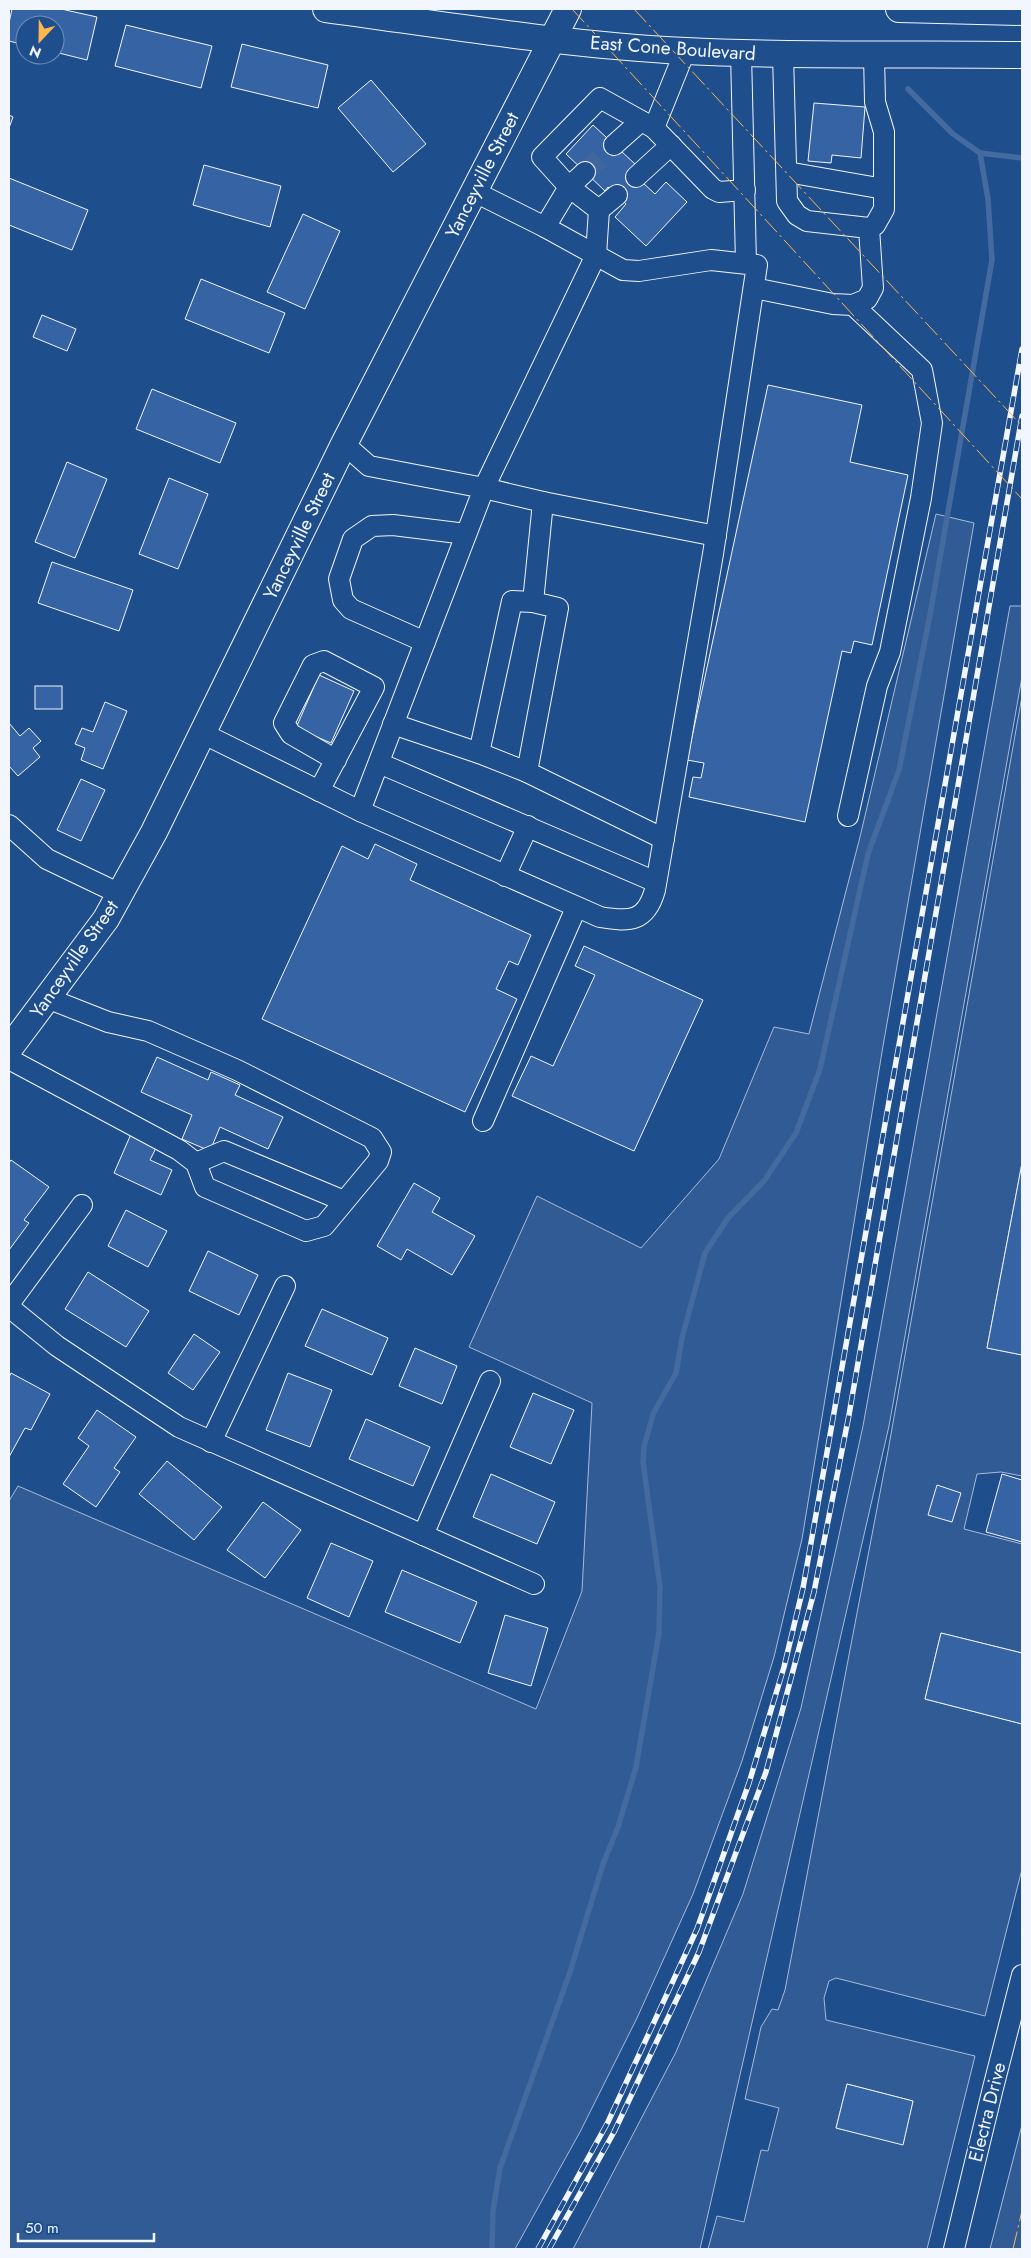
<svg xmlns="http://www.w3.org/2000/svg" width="1031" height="2258" viewBox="0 0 1031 2258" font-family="Jost,sans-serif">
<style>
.built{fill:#305b95;stroke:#a8bbd7;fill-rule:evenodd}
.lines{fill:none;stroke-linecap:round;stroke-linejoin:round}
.stream{stroke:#446ba0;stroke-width:5.5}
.building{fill:#3563a3;stroke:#f2f6ff}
.minor-tunnel{stroke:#3f679d;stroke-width:20;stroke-dasharray:20 10;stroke-linecap:butt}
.minor-casing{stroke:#f2f6ff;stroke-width:22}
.major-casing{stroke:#f2f6ff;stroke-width:28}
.minor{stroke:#1f4e8c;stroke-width:20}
.major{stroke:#1f4e8c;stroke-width:26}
.rail-casing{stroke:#f2f6ff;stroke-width:5.5}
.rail{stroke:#1f4e8c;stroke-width:4;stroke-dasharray:11;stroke-linecap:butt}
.power{stroke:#ffb74d;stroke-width:1;stroke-dasharray:18 4 2.5 4;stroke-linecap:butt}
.labels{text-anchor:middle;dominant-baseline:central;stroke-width:4;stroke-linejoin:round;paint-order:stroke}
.street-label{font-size:19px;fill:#f2f6ff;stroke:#1f4e8c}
</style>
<rect width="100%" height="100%" fill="#1f4e8c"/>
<g class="built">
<polygon points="936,514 974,523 882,1052 802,1539 774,1657 742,1761 693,1894 637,2018 580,2132 515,2249 9,2249 9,1501 18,1486 536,1709 582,1591 592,1403 469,1347 537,1196 641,1248 719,1159 774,1027 809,1034 860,837"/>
<polygon points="1010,606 1022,606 1022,677 889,1426 700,2249 573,2249 676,2052 743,1894 801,1708 863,1426"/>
<path d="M 1022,696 L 1022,1163 L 987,1348 L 1022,1355 L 1022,1476 L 1001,1472 L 977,1474 L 964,1529 L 1022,1544 L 1022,1653 L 941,1633 L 925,1699 L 1022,1724 L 1022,1869 L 985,2016 L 836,1978 L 829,1981 L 824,1998 L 826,2020 L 975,2056 L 927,2249 L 708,2249 L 717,2216 L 744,2222 L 761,2150 L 768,2151 L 779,2108 L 745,2099 L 761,2027 L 772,2009 L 778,2010 L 785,1990 L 888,1451 ZM 847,2084 L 913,2101 L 903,2144 L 836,2128 Z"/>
<polygon points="1022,2125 1022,2249 990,2249"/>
</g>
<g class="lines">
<g class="stream">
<polyline points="980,153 1022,158"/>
<polyline points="492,2249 493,2211 500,2168 570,1972 603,1864 618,1827 636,1767 659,1633 660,1587 643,1462 644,1446 654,1412 676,1373 682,1338 705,1253 728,1218 764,1181 796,1133 820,1069 868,854 899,770 930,615 992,260 988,199 980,153 953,134 908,89"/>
</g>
</g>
<g class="building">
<polygon points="12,9 61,9 97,17 87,60 55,52 55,25 25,25 25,45 9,41 9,23"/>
<polygon points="126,25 212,46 201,88 115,66"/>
<polygon points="242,44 328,65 318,108 231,87"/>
<polygon points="371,80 426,144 393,172 338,108"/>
<polygon points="814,103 865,107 861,158 832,155 831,163 808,161"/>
<polygon points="9,115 13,117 9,128"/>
<polygon points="593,125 635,164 629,170 655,194 666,182 687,202 646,246 615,217 626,204 608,187 605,191 566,154"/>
<polygon points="204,165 281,186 270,227 193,205"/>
<polygon points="9,178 88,210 72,250 9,225"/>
<polygon points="303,214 340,231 305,309 267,292"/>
<polygon points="201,279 285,313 269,353 185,319"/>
<polygon points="42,315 76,329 67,351 33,337"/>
<polygon points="768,385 862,405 850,462 908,475 872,645 854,641 851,653 842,651 805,822 689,797 693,777 701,778 704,763 687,760"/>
<polygon points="152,389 236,423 220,463 136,429"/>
<polygon points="67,462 107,479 75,558 35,542"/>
<polygon points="169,478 208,494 178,569 139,554"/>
<polygon points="52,562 133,590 119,631 38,603"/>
<polygon points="319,675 354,691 331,743 296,728"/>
<rect x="35" y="686" width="27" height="23"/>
<polygon points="105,702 127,711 103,769 81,760 85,748 75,744 82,728 93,732"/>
<polygon points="9,723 20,736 29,728 41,741 33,748 40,757 18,776 9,766"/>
<polygon points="81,779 105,790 81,841 57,830"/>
<polygon points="375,844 417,864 410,880 531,935 518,965 509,961 496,989 517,999 465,1112 262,1019 342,846 368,859"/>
<polygon points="584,946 703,1000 634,1151 512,1096 531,1056 553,1066 595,975 575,966"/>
<polygon points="157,1057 208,1080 211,1072 240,1085 235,1095 283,1117 268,1149 220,1127 210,1151 182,1139 192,1115 141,1092"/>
<polygon points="131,1134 157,1146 150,1160 172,1170 161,1195 114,1173"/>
<polygon points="11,1160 49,1187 24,1220 29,1223 9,1250 9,1163"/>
<polygon points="1022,1163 1022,1355 987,1348"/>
<polygon points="414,1183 440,1198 432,1212 475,1236 452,1275 407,1249 401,1260 377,1246"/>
<polygon points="126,1210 167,1231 148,1267 108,1246"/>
<polygon points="208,1251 258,1275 239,1315 189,1291"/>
<polygon points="88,1272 149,1311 126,1347 65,1309"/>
<polygon points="322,1309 388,1338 372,1375 305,1346"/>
<polygon points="194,1334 220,1352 193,1390 168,1373"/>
<polygon points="415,1348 457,1366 442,1404 399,1386"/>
<polygon points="11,1373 50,1394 31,1430 25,1428 9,1457 9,1377"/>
<polygon points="288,1373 332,1390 310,1447 266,1430"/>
<polygon points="533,1393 574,1410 551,1464 510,1447"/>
<polygon points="97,1410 136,1437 114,1468 120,1472 96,1507 63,1484 89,1446 78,1438"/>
<polygon points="366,1419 430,1447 413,1486 349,1459"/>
<polygon points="167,1461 222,1507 194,1540 139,1494"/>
<polygon points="491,1474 555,1502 537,1544 473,1517"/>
<polygon points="1002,1474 1022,1480 1022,1542 986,1532"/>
<polygon points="937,1485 961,1493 952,1522 928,1515"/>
<polygon points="263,1502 301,1530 265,1578 227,1550"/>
<polygon points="331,1543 373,1561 349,1617 307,1598"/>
<polygon points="402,1570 477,1602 460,1643 385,1612"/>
<polygon points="505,1615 548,1628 531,1686 488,1673"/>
<polygon points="941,1633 1022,1653 1022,1724 925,1699"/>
<polygon points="847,2084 913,2101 903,2145 836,2128"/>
</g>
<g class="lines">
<polyline class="minor-tunnel" points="585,172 614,145"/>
<g class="minor-casing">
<g id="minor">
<polyline points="685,51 654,128 713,189 719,192 745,190"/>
<polyline points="741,53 746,263"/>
<polyline points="783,55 787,201 797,215 807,221 869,228 875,225 884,209 884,132 875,102 874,54"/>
<polyline points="614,145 641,121"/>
<polyline points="585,172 569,187 599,210 617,195"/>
<polyline points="787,172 884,189"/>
<polyline points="636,177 671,145"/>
<polyline points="599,210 596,255 484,488 543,502 716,536"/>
<polyline points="545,227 569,187 542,157 600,98 654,128"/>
<polyline points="754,288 833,304 853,305 867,299 873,288 869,228"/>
<polyline points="344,444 369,466 484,488 360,811"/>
<polyline points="543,502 533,602 558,608 527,772 664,839"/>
<polyline points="425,642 351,609 343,600 339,579 353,539 372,526 393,525 466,534"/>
<polyline points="393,724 479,753 527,772"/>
<path d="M 202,733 L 360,811 L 600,917 C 630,922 646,922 655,890 L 713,554 L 757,265 L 711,260 L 639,271 L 623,270 L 545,227 L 473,191"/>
<polyline points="479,753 512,601 533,602"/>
<polyline points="379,763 656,882"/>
<polyline points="319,791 374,687 324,661 313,665 284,723 291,734 336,760"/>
<polyline points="848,816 877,686 890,652 921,498 932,423 922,370 853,305"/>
<polyline points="9,825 47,859 120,894"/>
<polyline points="505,876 528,826"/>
<polyline points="9,1059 179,1150 196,1163 205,1187 306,1231 324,1226 378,1161 381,1152 372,1138 237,1070 148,1031 108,1022 47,998"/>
<polyline points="483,1121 576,908"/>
<polyline points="196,1163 224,1151 344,1201"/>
<polyline points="9,1304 82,1205"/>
<polyline points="9,1307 57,1346 179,1427 534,1584"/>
<polyline points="211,1442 285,1286"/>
<polyline points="423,1535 490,1381"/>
<polyline points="954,2249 993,2088 1022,1975"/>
</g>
</g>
<g class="major-casing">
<g id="major">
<path d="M 326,9 C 445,25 565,45 686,51 C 798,57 910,53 1022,55"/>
<polyline points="899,9 1022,12"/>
<polyline points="9,1049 106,919 154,832 344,444 568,9"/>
</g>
</g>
<use href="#minor" class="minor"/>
<use href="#major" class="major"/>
<g class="rail-casing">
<g id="rail">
<polyline points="538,2249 608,2122 697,1929 749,1783 784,1667 803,1588 1022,349"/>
<polyline points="549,2249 614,2132 699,1952 766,1772 814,1592 849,1415 1022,416"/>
</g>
</g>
<use href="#rail" class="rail"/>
<g class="power">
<polyline points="572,9 1022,499"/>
<polyline points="634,9 1022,426"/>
<polyline points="1013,2249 1022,2211"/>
</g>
</g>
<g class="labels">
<g class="street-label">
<text transform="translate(673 48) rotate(4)">East Cone Boulevard</text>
<text transform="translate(482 175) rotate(-63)">Yanceyville Street</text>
<text transform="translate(299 536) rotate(-64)">Yanceyville Street</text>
<text transform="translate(74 959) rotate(-55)">Yanceyville Street</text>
<text transform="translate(987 2112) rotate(-76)">Electra Drive</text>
</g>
</g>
<rect width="1031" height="2258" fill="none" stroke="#f2f6ff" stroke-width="20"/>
<g transform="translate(40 40) rotate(202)"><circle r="24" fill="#1f4e8c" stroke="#7391ba"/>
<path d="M0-4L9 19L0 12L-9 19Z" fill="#ffb74d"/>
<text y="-8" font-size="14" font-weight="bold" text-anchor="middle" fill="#f2f6ff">N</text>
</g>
<path d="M18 2233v8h136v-8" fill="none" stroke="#f2f6ff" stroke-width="2.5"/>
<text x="25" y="2233" font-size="15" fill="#f2f6ff" stroke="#1f4e8c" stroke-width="4" paint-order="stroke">50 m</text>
</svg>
